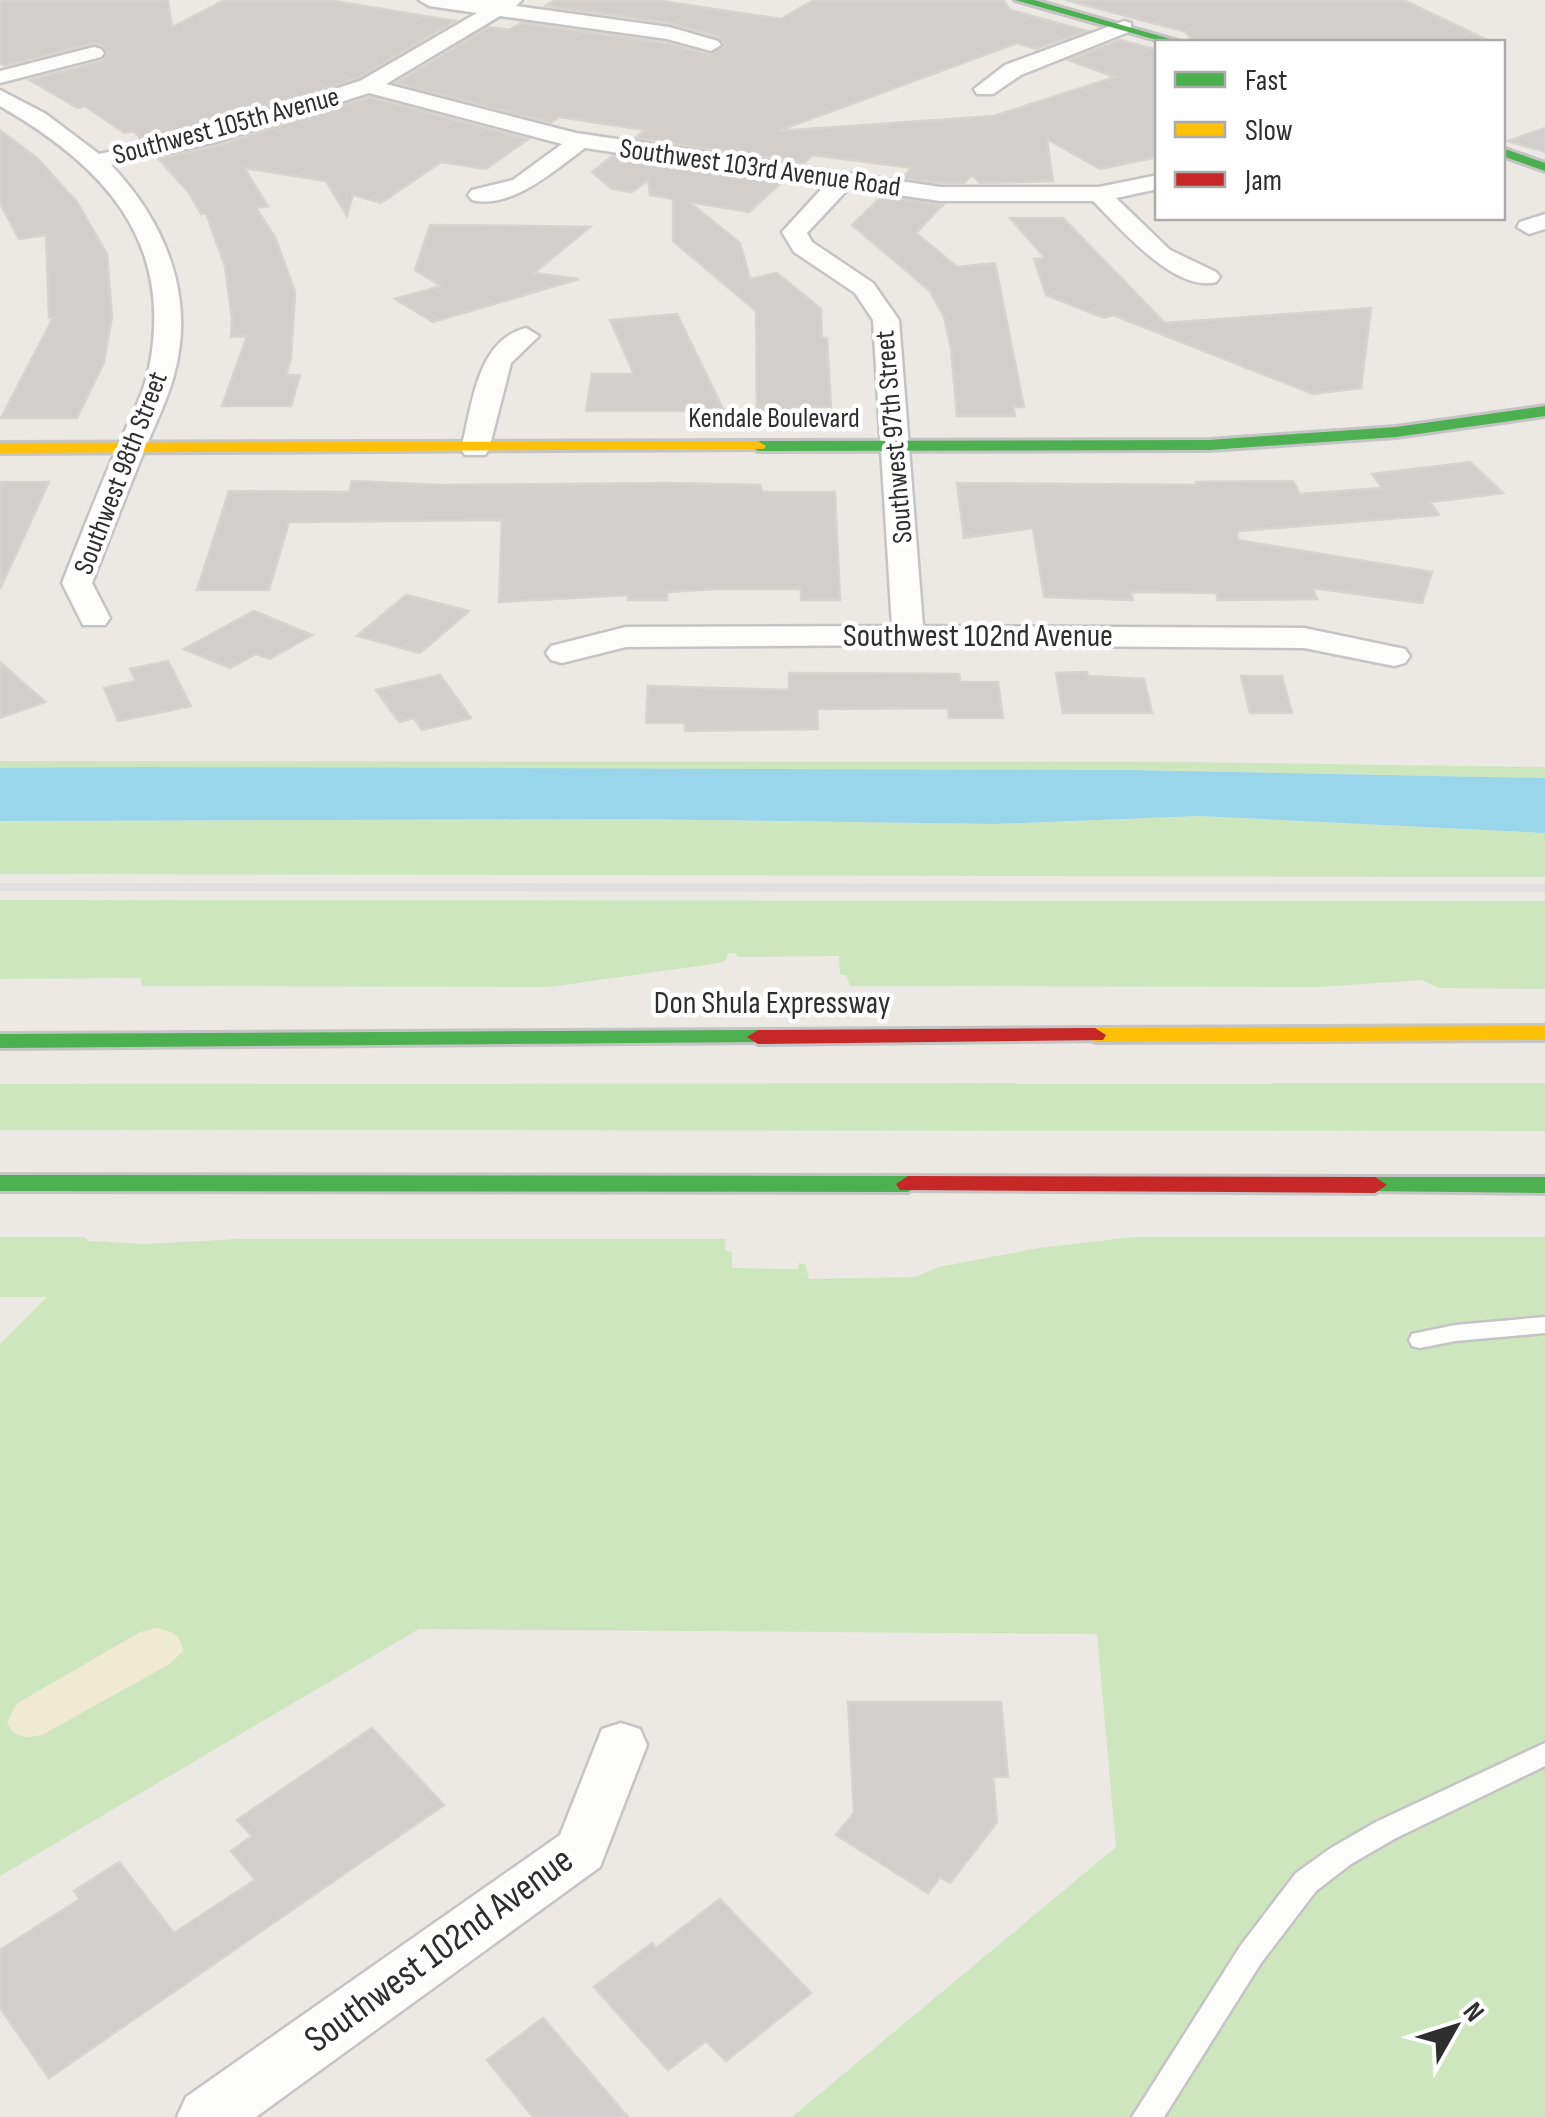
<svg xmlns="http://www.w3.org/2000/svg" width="1545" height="2117" viewBox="0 0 1545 2117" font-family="'Sofia Sans Condensed',sans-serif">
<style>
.green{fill:#cee6be}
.sand{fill:#f0ead3}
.water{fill:#99d6ec}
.building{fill:#d1cecb;stroke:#d7d4d0;stroke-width:2.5}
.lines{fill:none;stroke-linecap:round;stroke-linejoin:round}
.lane-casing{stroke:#c5c4c5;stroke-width:5}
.street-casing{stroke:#c5c4c5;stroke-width:5}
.fast-casing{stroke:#c5c4c5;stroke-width:6}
.slow-casing{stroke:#c5c4c5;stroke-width:6}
.jam-casing{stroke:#c5c4c5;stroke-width:6}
.lane{fill:#fcfcfb;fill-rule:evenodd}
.street{fill:#fcfcfb;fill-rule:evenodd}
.fast{fill:#4caf50;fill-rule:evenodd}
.slow{fill:#ffc107;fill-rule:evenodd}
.jam{fill:#c62828;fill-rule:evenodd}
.rail{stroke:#dfdfe1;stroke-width:8}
.labels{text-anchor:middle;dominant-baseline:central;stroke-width:9;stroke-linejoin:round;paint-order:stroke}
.far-street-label{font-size:28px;fill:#2e2e2e;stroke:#fff}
.street-label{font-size:32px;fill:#2e2e2e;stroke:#fff}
.near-street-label{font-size:38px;fill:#2e2e2e;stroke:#fff}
</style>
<rect width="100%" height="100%" fill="#ece8e4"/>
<g class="green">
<polygon points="0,761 1180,762 1545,767 1545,778 1133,770 0,768"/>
<polygon points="1199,816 1545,833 1545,877 0,874 0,821 626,819 995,824"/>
<polygon points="0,900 1545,901 1545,989 1439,988 1421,980 1319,987 850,986 846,975 840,975 839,956 738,957 735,953 727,954 727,959 719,963 549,987 142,986 140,978 0,979"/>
<polygon points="1545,1083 1545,1131 0,1130 0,1084"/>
<polygon points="0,1237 84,1237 89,1241 144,1244 240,1239 726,1239 725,1250 732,1252 732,1268 798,1269 799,1263 805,1264 809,1279 915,1277 939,1267 1039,1248 1133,1237 1545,1237 1545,2117 792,2117 1116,1847 1097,1634 419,1629 0,1876 0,1344 47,1297 0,1297"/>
</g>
<path class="sand" d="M 156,1628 C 172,1631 181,1634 183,1651 L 168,1665 L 42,1735 C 25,1739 15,1738 7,1723 L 16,1704 L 140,1632 Z"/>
<polygon class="water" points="140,767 1133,770 1545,778 1545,833 1199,816 995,824 626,819 0,821 0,768"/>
<g class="building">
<polygon points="0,0 168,0 172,27 225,0 328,0 455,21 358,78 202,127 142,141 134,131 124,133 85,106 78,108 29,80 102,61 108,53 102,45 93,43 5,66 0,63"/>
<polygon points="555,0 655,0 781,19 814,0 1003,0 1010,10 1087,31 1036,49 1017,43 778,131 994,116 1115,77 1068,60 1120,40 1158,50 1158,157 1100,169 1047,139 1053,181 980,183 972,175 964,183 940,183 902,178 912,168 813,155 804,163 635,138 645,130 559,117 551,123 396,83 489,27 509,30 521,23 666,43 710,55 725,46 719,37 670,23 546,6"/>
<polygon points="1066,0 1393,0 1408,2 1491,42 1193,42 1186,32"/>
<polygon points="369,97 528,139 486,169 441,162 381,203 353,195 347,216 326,181 244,168 268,206 256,208 275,237 295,292 291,358 286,375 300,375 291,406 222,406 247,336 231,337 232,319 225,266 206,213 201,214 189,193 158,158 217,146"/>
<polygon points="1545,128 1545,152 1508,141"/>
<polygon points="0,130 38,159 77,202 107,254 112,317 104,362 77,418 1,418 53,318 49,318 46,235 19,239 0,203"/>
<polygon points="612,156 783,181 749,212 689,202 740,243 750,279 777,273 821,309 822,338 827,338 831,407 791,407 791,413 757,413 756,311 673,241 673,199 650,195 648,180 632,192 612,189 592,172"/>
<polygon points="882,196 943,205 916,233 957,267 995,263 1024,407 1013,407 1015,416 957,416 951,348 944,317 930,291 852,225"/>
<polygon points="1010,218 1063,218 1165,323 1371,308 1361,388 1313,394 1113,315 1104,318 1046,295 1034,259 1045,258"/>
<polygon points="430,225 529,226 590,227 534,273 579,279 433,322 395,299 441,286 415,270"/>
<polygon points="677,314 724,411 586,411 592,374 634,374 610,320"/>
<polygon points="1470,462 1503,493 1430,502 1439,515 1238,531 1237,540 1432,572 1422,603 1313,588 1317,599 1218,600 1216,593 1131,592 1133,600 1044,597 1033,528 964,538 957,483 1197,485 1196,482 1293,481 1300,494 1382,488 1372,474"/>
<polygon points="352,481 440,485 671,483 760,485 763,492 835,492 840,600 801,600 801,589 715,589 667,592 667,600 628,600 628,595 499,602 502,520 289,522 269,590 197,590 229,491 349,492"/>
<polygon points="0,482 49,482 0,589"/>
<polygon points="406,595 469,611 420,653 357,636"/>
<polygon points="254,611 312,635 270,659 256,654 230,668 184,649"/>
<polygon points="168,661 191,706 118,721 104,688 136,681 130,669"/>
<polygon points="0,662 45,702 0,718"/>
<polygon points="1087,672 1088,676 1144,679 1152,713 1063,713 1056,673"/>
<polygon points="789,673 959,674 960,682 998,682 1003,718 949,718 948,708 817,709 818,729 685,731 685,723 646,723 648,686 789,690"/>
<polygon points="440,675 471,718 422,730 414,718 399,722 376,690"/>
<polygon points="1241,676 1282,676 1292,713 1250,713"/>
<polygon points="848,1702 1001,1702 1008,1777 993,1777 997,1822 950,1883 940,1877 928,1893 836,1835 854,1813"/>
<polygon points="372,1728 444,1805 49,2078 0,2008 0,1950 80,1899 74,1891 119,1862 174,1933 255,1880 231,1851 252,1836 237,1820"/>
<polygon points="720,1899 811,1993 726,2061 706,2041 668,2070 594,1987 652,1943 656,1948"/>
<polygon points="543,2018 556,2033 628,2117 533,2117 487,2060"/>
</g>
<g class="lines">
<g class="lane-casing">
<g id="lane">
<polygon points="1545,1317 1545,1333 1455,1341 1420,1348 1412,1346 1409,1340 1412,1334 1455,1325"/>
<polygon points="1545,1743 1545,1766 1396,1838 1351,1864 1316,1891 1261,1963 1164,2117 1132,2117 1241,1945 1296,1873 1331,1848 1376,1822"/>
</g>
</g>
<g class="street-casing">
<g id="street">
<path d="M 419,0 L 522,0 L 516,6 L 669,27 L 718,41 L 721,45 L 711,51 L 667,39 L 500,16 L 386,84 L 576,133 L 940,187 L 1099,187 L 1158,175 L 1158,189 L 1116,198 L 1170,250 L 1216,272 L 1220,277 L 1216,282 C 1175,293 1119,227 1093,201 L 940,201 L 849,188 L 807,233 L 812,242 L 873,283 L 899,320 L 923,626 L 1304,628 L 1405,649 L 1410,656 L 1405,663 L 1394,666 L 1304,648 L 908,645 L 626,647 L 562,663 L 551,660 L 546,653 L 551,646 L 626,627 L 892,626 L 873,320 L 855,293 L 794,252 L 782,232 L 826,184 L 585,148 C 555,170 511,210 472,200 L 468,195 L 472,190 L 513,180 L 562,144 L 369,93 L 216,142 L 111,165 C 165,222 196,296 174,375 C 167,402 153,428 143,454 C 125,497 109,540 92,583 L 110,618 L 105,625 L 83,625 L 62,583 C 80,538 97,493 117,448 C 129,420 145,393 150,363 C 173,238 101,164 0,106 L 0,90 L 46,114 L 99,154 L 203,131 L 360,81 L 477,13 L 429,6 Z"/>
<polygon points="1124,21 1131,23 1131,31 1021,75 993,94 977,94 974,89 1005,65"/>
<polygon points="94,47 101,49 104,53 101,57 0,83 0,71"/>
<polygon points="1545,214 1545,229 1529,234 1517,227 1520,222"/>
<path d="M 526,328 L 539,336 L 511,363 L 489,449 L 485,455 L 465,455 L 461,449 C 472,408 476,340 526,328 Z"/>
<polygon points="621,1723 640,1729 647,1745 600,1867 256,2117 177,2117 186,2097 560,1835 602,1729"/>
</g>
</g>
<g class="fast-casing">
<g id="fast">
<polygon points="1015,0 1034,0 1181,42 1164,42"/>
<polygon points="1502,148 1545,163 1545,171 1502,156"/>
<polygon points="1545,406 1545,416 1396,437 1209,450 758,451 750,446 758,441 1209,440 1396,427"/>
<polygon points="758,1030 766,1032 769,1037 766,1042 0,1048 0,1034"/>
<polygon points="0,1175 908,1176 920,1184 908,1192 0,1191"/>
<polygon points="1375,1177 1545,1177 1545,1193 1367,1191 1363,1185"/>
</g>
</g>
<g class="slow-casing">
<g id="slow">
<polygon points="758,441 766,446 764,449 0,453 0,443"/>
<polygon points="1545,1026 1545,1040 1095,1042 1084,1035 1095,1028"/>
</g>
</g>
<g class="jam-casing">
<g id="jam">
<polygon points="1095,1028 1106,1035 1103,1040 758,1044 747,1037 758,1030"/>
<polygon points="908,1176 1375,1177 1387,1185 1375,1193 900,1190 896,1184"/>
</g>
</g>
<use href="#lane" class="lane"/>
<use href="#street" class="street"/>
<use href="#fast" class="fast"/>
<use href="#slow" class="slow"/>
<use href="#jam" class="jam"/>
<polyline class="rail" points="0,887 1545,888"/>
</g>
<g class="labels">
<g class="far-street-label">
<text transform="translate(226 126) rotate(-15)">Southwest 105th Avenue</text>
<text transform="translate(760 168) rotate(8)">Southwest 103rd Avenue Road</text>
<text x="774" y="418">Kendale Boulevard</text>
<text transform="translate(894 437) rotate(-95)">Southwest 97th Street</text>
<text transform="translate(121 473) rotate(-69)">Southwest 98th Street</text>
</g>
<g class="street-label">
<text x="978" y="636">Southwest 102nd Avenue</text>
<text x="772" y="1003">Don Shula Expressway</text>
</g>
<g class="near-street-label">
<text transform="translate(439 1950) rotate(-36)">Southwest 102nd Avenue</text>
</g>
</g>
<rect x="1155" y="40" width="350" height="180" fill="#ffffff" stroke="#ababab" stroke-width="2.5"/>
<rect x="1175" y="72" width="50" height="15" fill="#4caf50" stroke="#ababab" stroke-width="2.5"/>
<text x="1245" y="90" font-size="30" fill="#2e2e2e">Fast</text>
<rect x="1175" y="122" width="50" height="15" fill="#ffc107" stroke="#ababab" stroke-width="2.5"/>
<text x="1245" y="140" font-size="30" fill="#2e2e2e">Slow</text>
<rect x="1175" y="172" width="50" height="15" fill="#c62828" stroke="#ababab" stroke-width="2.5"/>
<text x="1245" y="190" font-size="30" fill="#2e2e2e">Jam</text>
<g transform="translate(1455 2027) rotate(51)" stroke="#ffffff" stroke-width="8" paint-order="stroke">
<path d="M0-8L18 38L0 25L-18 38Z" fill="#2e2e2e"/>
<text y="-15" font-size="28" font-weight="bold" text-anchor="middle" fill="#2e2e2e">N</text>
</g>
</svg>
